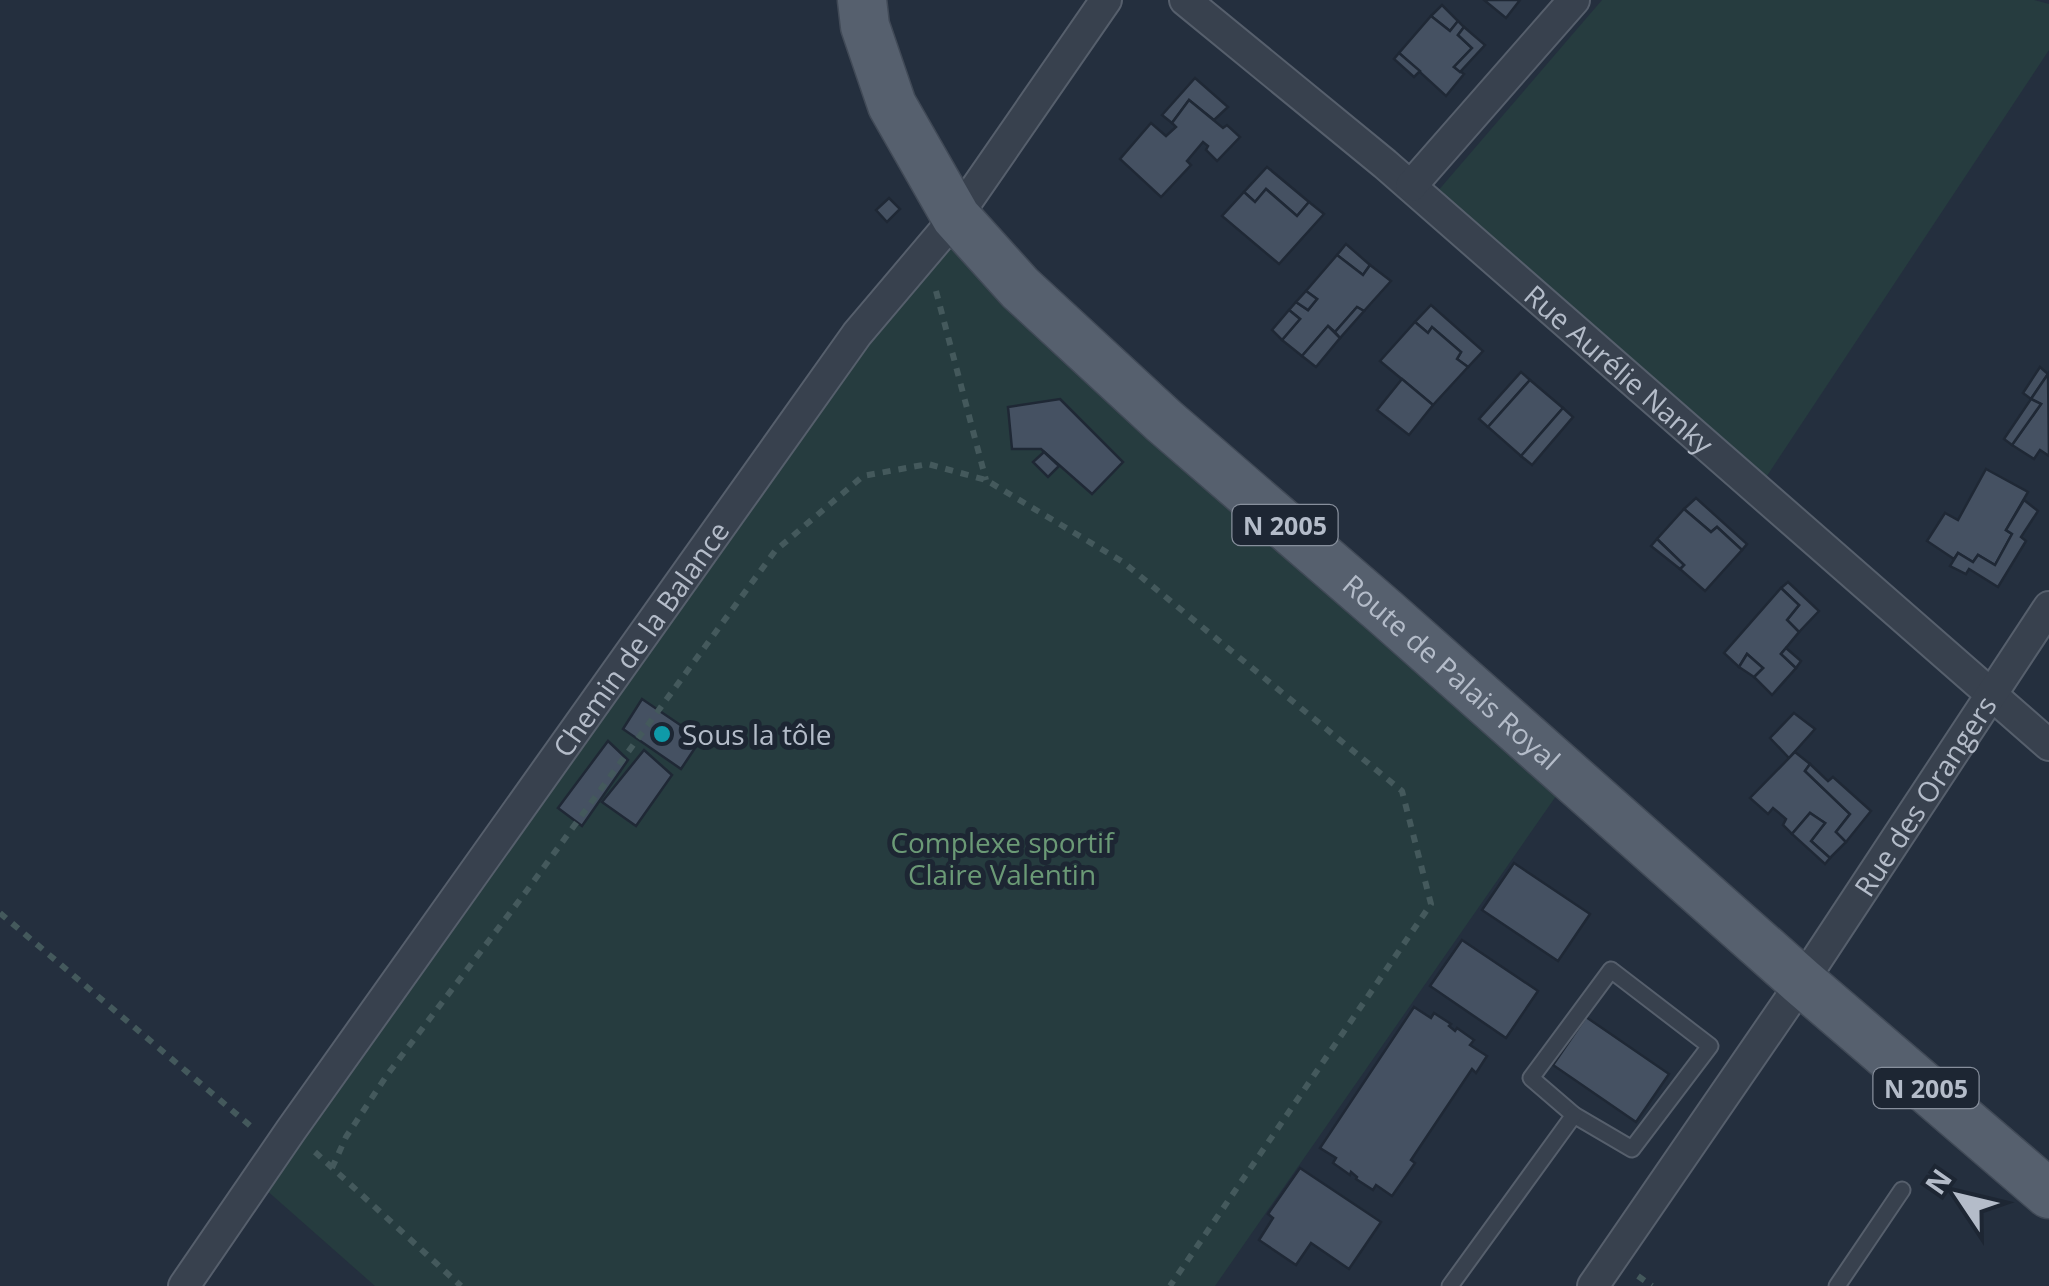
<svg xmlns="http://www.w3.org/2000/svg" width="2049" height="1286" viewBox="0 0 2049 1286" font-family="'Open Sans',sans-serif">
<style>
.green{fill:#263c3f}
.building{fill:#455162;stroke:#1f2835;stroke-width:2.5}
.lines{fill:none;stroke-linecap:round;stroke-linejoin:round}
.lane-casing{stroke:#565f6c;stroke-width:19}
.street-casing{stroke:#565f6c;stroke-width:34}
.primary-casing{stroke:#414a57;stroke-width:51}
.path{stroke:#44595c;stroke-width:6;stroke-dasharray:8 8;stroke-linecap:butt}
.lane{stroke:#38414e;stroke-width:15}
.street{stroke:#38414e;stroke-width:30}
.primary{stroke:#56606e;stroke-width:48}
.culture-dot{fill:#0f9aa8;stroke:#1d2633;stroke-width:4}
.labels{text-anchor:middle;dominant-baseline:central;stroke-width:10;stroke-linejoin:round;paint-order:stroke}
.shield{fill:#1d2633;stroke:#878f9c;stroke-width:2.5}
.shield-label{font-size:25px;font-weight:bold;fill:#b4bcc9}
.street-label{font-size:28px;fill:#b4bcc9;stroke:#1d2633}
.poi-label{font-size:28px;fill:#b4bcc9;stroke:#1d2633;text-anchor:start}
.park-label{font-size:28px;fill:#6b9a76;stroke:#1d2633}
</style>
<rect width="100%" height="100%" fill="#242f3e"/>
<g class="green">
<polygon points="1602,0 2034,0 2049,4 2049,50 1765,479 1437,192"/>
<polygon points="956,217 1570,776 1215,1286 375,1286 256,1181"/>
</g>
<g class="building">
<polygon points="1484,0 1520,0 1506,18"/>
<polygon points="1442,5 1458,21 1450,31 1431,16"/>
<polygon points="1431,16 1450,31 1458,21 1464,27 1458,35 1472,48 1454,67 1464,74 1446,96 1399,53"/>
<polygon points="1464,27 1485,45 1460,72 1454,67 1472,48 1458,35"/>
<polygon points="1399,53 1420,71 1414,77 1394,59"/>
<polygon points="1195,78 1228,107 1214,120 1189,100 1172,123 1162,115"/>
<polygon points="1189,100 1223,128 1227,125 1240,137 1217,161 1206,150 1208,146 1203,142 1187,161 1191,165 1161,197 1120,159 1151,123 1166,136 1176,127 1172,123"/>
<polygon points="1267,167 1309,202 1297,216 1266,189 1255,202 1244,192"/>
<polygon points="1266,189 1297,216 1309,202 1324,214 1279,264 1222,216 1244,192 1255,202"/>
<polygon points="889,198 900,209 887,222 876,210"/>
<polygon points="1346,244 1370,265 1363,275 1337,255"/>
<polygon points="1337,255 1363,275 1370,265 1391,281 1364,311 1357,307 1335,332 1328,326 1302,356 1282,340 1300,319 1289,310 1296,302 1308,310 1317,299 1306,291"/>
<polygon points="1306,291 1317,299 1308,310 1296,302"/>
<polygon points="1431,305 1483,351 1468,367 1457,359 1461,352 1432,327 1428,333 1415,322"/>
<polygon points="1357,307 1364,311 1340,338 1335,332"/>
<polygon points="1289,310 1300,319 1282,340 1272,330"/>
<polygon points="1415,322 1428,333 1432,327 1461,352 1457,359 1468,367 1433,405 1380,361"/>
<polygon points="1328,326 1340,338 1316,367 1302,356"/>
<polygon points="2040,367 2048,374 2031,399 2023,393"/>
<polygon points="1521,372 1530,380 1488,427 1479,419"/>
<polygon points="2048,374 2049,456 2040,450 2034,459 2012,445 2041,404 2031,399"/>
<polygon points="1402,379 1433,405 1409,435 1377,410"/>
<polygon points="1530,380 1563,408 1521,456 1488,427"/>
<polygon points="1060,399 1123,462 1092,494 1041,449 1012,449 1008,407"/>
<polygon points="2031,399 2041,404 2012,445 2004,439"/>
<polygon points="1563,408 1573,417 1532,465 1521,456"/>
<polygon points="1044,452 1059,466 1048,477 1033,462"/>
<polygon points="1986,469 2028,492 2006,530 2012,534 1995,565 1978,555 1973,562 1958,553 1954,559 1927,541 1945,513 1958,520"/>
<polygon points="1696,498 1747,544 1742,550 1717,527 1711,532 1684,509"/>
<polygon points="2024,500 2038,511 2021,537 2026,541 1998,587 1969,569 1966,574 1950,566 1958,553 1973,562 1978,555 1995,565 2012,534 2006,530"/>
<polygon points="1684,509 1711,532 1717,527 1742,550 1705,591 1680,569 1684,565 1657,539"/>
<polygon points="1657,539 1684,565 1680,569 1651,546"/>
<polygon points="1788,582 1819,611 1799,632 1787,620 1799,605 1781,588"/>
<polygon points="1781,588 1799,605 1787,620 1799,632 1781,654 1796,668 1772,695 1754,677 1763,668 1747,654 1739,667 1724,653"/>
<polygon points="1786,648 1801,661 1796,668 1781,654"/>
<polygon points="1747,654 1763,668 1754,677 1739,667"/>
<polygon points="642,699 701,739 681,769 623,729"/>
<polygon points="1794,713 1815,729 1789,758 1770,738"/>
<polygon points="608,741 628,760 582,826 558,808"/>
<polygon points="644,750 672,775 636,826 602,802"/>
<polygon points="1795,752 1810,764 1805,771 1850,814 1836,832 1846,842 1830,858 1811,841 1825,823 1810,813 1792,834 1783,825 1786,819 1773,808 1768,814 1750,798"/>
<polygon points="1810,764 1828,781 1833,777 1871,811 1846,842 1836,832 1850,814 1805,771"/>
<polygon points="1810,813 1825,823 1811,841 1830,858 1825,864 1792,834"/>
<polygon points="1514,863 1590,914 1558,961 1482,910"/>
<polygon points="1462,940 1538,991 1506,1038 1430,986"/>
<polygon points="1414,1007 1431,1018 1434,1013 1451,1024 1449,1026 1455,1031 1457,1028 1474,1040 1470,1045 1487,1056 1476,1073 1472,1069 1411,1160 1415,1163 1392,1196 1376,1185 1373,1190 1356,1179 1357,1177 1351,1172 1350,1175 1333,1163 1336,1158 1320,1148"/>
<polygon points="1586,1017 1669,1074 1636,1122 1553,1065"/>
<polygon points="1300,1168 1381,1222 1349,1269 1311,1243 1296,1265 1259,1240 1273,1218 1268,1214"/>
</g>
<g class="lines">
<g class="lane-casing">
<g id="lane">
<polygon points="1611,970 1710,1046 1632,1149 1574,1115 1531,1078"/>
<polyline points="1450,1286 1574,1115"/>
<polyline points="1837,1286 1902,1190"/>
</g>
</g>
<g class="street-casing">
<g id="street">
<path id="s1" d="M 1185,0 L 1385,164 L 2049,745"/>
<polyline points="1411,186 1574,0"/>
<path id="s2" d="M 184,1286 L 291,1130 L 857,334 L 956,217 L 1106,0"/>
<path id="s3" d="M 1593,1286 L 1802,982 L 2049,607"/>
</g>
</g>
<g class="primary-casing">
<g id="primary">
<path id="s4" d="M 862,0 L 865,26 L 892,105 L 956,217 L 1020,288 L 1164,421 L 1385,612 L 1802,982 L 2049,1194"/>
</g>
</g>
<g class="path">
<polyline points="936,291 986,480"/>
<polyline points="0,913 254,1129"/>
<polyline points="315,1152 461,1286"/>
<polyline points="332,1168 346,1137 387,1075 525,893 775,551 863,476 928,464 986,480 1123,562 1402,791 1431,904 1170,1286"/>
<polyline points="1638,1276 1652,1286"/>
</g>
<use href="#lane" class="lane"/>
<use href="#street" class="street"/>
<use href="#primary" class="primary"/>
</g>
<circle class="culture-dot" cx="662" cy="734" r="10"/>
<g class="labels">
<g class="shield">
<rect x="1232.5" y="505" width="105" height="40" rx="8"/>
<rect x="1873.5" y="1068" width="105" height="40" rx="8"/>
</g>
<g class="shield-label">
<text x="1285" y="525">N 2005</text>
<text x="1926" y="1088">N 2005</text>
</g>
<g class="street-label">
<text stroke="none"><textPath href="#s1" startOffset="570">Rue Aurélie Nanky</textPath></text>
<text stroke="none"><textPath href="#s2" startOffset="792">Chemin de la Balance</textPath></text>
<text stroke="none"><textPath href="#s4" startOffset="912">Route de Palais Royal</textPath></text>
<text stroke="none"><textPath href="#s3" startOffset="592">Rue des Orangers</textPath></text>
</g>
<g class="poi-label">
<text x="682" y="734">Sous la tôle</text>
</g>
<g class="park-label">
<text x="1002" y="842">Complexe sportif<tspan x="1002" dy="32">Claire Valentin</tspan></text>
</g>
</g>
<g transform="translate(1959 1196) rotate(305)" stroke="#1d2633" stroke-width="8" paint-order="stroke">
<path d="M0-8L18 38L0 25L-18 38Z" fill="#b4bcc9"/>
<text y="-15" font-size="28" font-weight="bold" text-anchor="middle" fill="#b4bcc9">N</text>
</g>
</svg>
